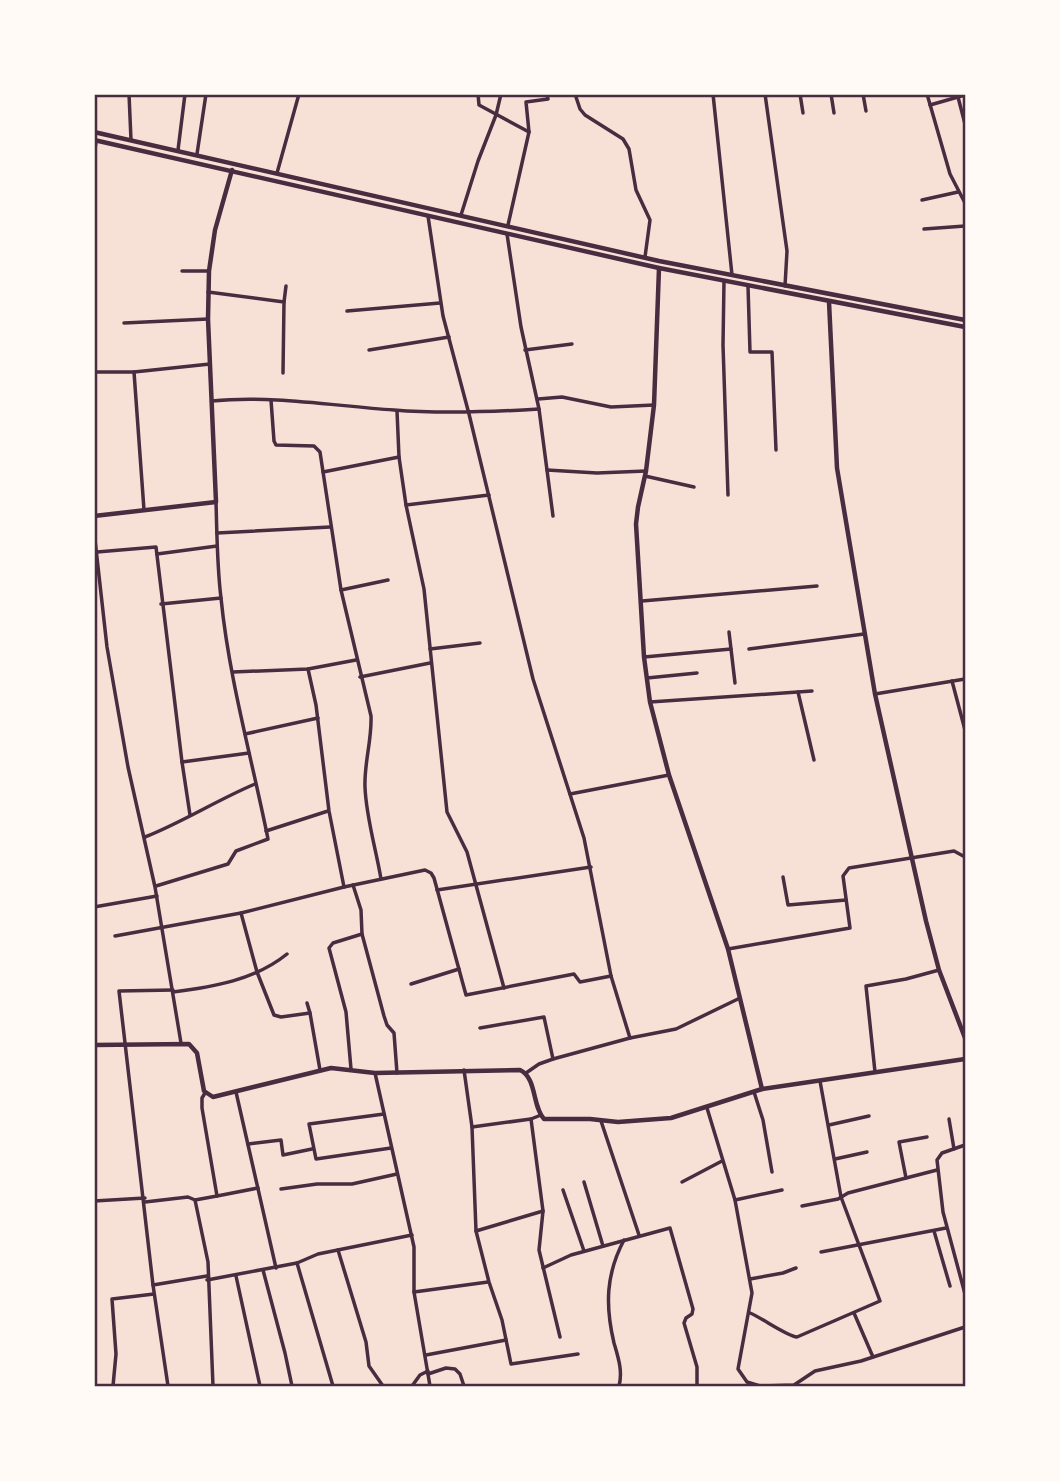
<svg xmlns="http://www.w3.org/2000/svg" width="1060" height="1481" viewBox="0 0 1060 1481" font-family="'Golos Text',sans-serif">
<style>
.lines{fill:none;stroke-linecap:round;stroke-linejoin:round}
.minor{stroke:#4a2c40;stroke-width:3.5}
.tertiary{stroke:#4a2c40;stroke-width:4.5}
.secondary{stroke:#4a2c40;stroke-width:4.5}
.neatline{fill:none;stroke:#4a2c40;stroke-width:2.5}
</style>
<rect width="100%" height="100%" fill="#f7e1d7"/>
<g class="lines">
<g class="minor">
<polyline points="129,94 131,140"/>
<polyline points="478,94 479,105 529,132"/>
<polyline points="575,94 580,109 585,115 623,139 629,149 636,190 650,220 645,257"/>
<polyline points="678,94 687,94"/>
<polyline points="713,94 732,275"/>
<polyline points="765,94 787,251 785,286"/>
<polyline points="800,94 803,113"/>
<polyline points="831,94 834,113"/>
<polyline points="863,94 866,111"/>
<polyline points="927,94 950,174 965,203"/>
<polyline points="958,97 965,124"/>
<polyline points="930,105 965,95"/>
<polyline points="178,150 185,94"/>
<polyline points="197,154 206,94"/>
<polyline points="94,158 96,141"/>
<polyline points="277,173 299,94"/>
<polyline points="922,200 958,192"/>
<polyline points="461,215 478,161 496,115 501,94"/>
<polyline points="428,216 443,316 469,414 533,679 584,838 611,976 630,1038"/>
<polyline points="508,225 529,132 526,102 548,99 547,94"/>
<polyline points="924,229 965,226"/>
<polyline points="507,234 521,327 539,409 553,516"/>
<polyline points="182,271 209,271"/>
<polyline points="724,281 723,345 728,495"/>
<polyline points="748,286 750,352 772,352 776,450"/>
<polyline points="208,292 284,302 283,373"/>
<polyline points="284,302 286,286"/>
<polyline points="347,311 440,303"/>
<polyline points="124,323 208,319"/>
<polyline points="369,350 449,337"/>
<polyline points="525,350 572,344"/>
<polyline points="94,372 134,372 210,364"/>
<polyline points="134,372 144,510"/>
<polyline points="538,399 562,397 611,407 654,405"/>
<path d="M 271,400 L 274,441 L 276,445 L 314,446 L 320,452 L 341,590 L 371,716 C 372,740 364,763 365,787 C 366,817 376,849 381,879"/>
<path d="M 212,401 C 272,395 334,406 394,410 C 443,414 490,412 539,409"/>
<polyline points="397,411 399,457 406,505 424,589 447,812 467,852 504,988"/>
<polyline points="547,470 597,473 646,471"/>
<polyline points="323,472 399,457"/>
<polyline points="645,476 694,487"/>
<polyline points="406,505 489,495"/>
<polyline points="94,531 107,647 128,767 155,887 181,1043"/>
<polyline points="217,533 330,527"/>
<polyline points="97,552 156,547 182,762 249,753"/>
<polyline points="157,554 217,546"/>
<polyline points="341,590 388,580"/>
<polyline points="642,601 817,586"/>
<polyline points="161,604 221,598"/>
<polyline points="729,632 735,683"/>
<polyline points="430,649 480,643"/>
<polyline points="749,649 864,634"/>
<polyline points="644,657 731,649"/>
<polyline points="308,669 316,705 329,811 344,887"/>
<polyline points="233,672 308,669 356,660"/>
<polyline points="360,677 430,663"/>
<polyline points="647,678 697,673"/>
<polyline points="952,681 965,730"/>
<polyline points="798,692 814,760"/>
<polyline points="875,694 965,679"/>
<polyline points="650,702 812,691"/>
<polyline points="245,734 318,718"/>
<polyline points="182,762 190,815"/>
<polyline points="570,794 669,775"/>
<polyline points="266,831 328,811"/>
<path d="M 145,837 C 183,822 217,800 255,784"/>
<polyline points="783,877 788,905 846,900"/>
<polyline points="353,885 361,910 362,934 384,1016 387,1025 394,1033 397,1073"/>
<path d="M 156,886 L 228,864 L 236,851 L 268,839 C 252,759 229,679 221,598 C 217,566 217,534 216,502"/>
<polyline points="437,890 591,867"/>
<polyline points="94,907 157,896"/>
<polyline points="241,913 257,972 274,1015 281,1017 310,1013 320,1070"/>
<polyline points="115,936 241,913 344,887 425,870 431,873 434,878 466,995 574,974 580,982 611,976"/>
<polyline points="728,949 850,928 843,876 849,868 954,851 965,857"/>
<polyline points="411,984 459,969"/>
<path d="M 173,992 C 213,987 255,980 287,954"/>
<polyline points="307,1003 310,1013"/>
<polyline points="480,1028 544,1017 553,1059"/>
<polyline points="351,1069 346,1012 329,948 333,943 362,934"/>
<polyline points="464,1070 472,1127 476,1231 489,1282 502,1320 511,1364 578,1354"/>
<polyline points="875,1072 866,986 906,979 939,970"/>
<polyline points="375,1073 414,1247 414,1292 430,1386"/>
<polyline points="526,1073 539,1064 553,1059 630,1038 676,1029 740,998"/>
<polyline points="236,1092 276,1268"/>
<polyline points="754,1092 763,1120 772,1172"/>
<polyline points="707,1108 735,1200 752,1293 738,1369 747,1382 760,1386 794,1385 815,1371 861,1361 965,1327"/>
<polyline points="384,1114 309,1124 316,1159 391,1148"/>
<polyline points="531,1119 543,1211 539,1250 560,1337"/>
<polyline points="949,1119 954,1149"/>
<polyline points="601,1121 639,1235"/>
<polyline points="829,1125 869,1116"/>
<polyline points="472,1127 531,1119 541,1115"/>
<polyline points="248,1144 281,1140 283,1155 312,1149"/>
<polyline points="965,1145 942,1153 937,1160 943,1212 965,1294"/>
<polyline points="835,1159 867,1152"/>
<polyline points="906,1178 899,1142 927,1137"/>
<polyline points="584,1182 603,1246"/>
<polyline points="682,1182 722,1161"/>
<polyline points="281,1189 317,1184 352,1184 397,1174"/>
<polyline points="563,1190 584,1251"/>
<polyline points="217,1196 258,1188"/>
<polyline points="195,1200 208,1262 213,1386"/>
<polyline points="735,1200 782,1190"/>
<polyline points="94,1201 145,1198"/>
<polyline points="145,1202 188,1197 195,1200 217,1196 202,1108 202,1098 205,1093"/>
<polyline points="802,1206 838,1199 848,1193 937,1170"/>
<polyline points="476,1231 543,1211"/>
<polyline points="934,1231 950,1286"/>
<polyline points="338,1250 366,1342 369,1366 383,1386"/>
<polyline points="821,1252 946,1228"/>
<polyline points="297,1263 333,1386"/>
<polyline points="543,1268 571,1255 670,1228 693,1309 692,1314 686,1318 684,1323 697,1367 697,1386"/>
<polyline points="263,1270 285,1353 292,1386"/>
<polyline points="236,1276 260,1386"/>
<polyline points="750,1279 783,1273 796,1268"/>
<polyline points="207,1280 297,1263 318,1254 412,1235"/>
<polyline points="153,1285 207,1276"/>
<polyline points="414,1292 488,1282"/>
<path d="M 750,1313 C 762,1318 787,1336 797,1337 L 880,1301 L 841,1197 L 820,1081"/>
<polyline points="854,1313 873,1357"/>
<polyline points="426,1355 506,1340"/>
<polyline points="428,1374 446,1368 455,1369 460,1374 464,1386"/>
<polyline points="113,1386 116,1354 112,1299 154,1294"/>
<polyline points="168,1386 153,1285 119,991 173,990"/>
<polyline points="412,1386 420,1375 428,1371"/>
<path d="M 619,1386 C 623,1371 618,1357 614,1343 C 605,1305 606,1274 624,1240"/>
</g>
<g class="tertiary">
<polyline points="659,268 654,405 646,471 638,507 636,524 644,657 650,702 669,775 728,949 762,1089"/>
<polyline points="829,302 837,468 875,694 926,921 939,970 965,1038"/>
<polyline points="94,516 216,502 208,319 209,271 215,230 232,170"/>
<path d="M 94,1045 L 189,1044 L 197,1053 L 204,1091 L 213,1097 L 331,1068 L 375,1073 L 520,1070 C 537,1078 532,1106 544,1119 L 590,1119 L 618,1122 L 671,1118 L 762,1089 L 965,1059"/>
</g>
<g class="secondary">
<polyline points="94,132 659,261 965,320"/>
<polyline points="94,140 659,268 965,327"/>
</g>
</g>
<rect width="1060" height="1481" fill="none" stroke="#fffaf5" stroke-width="192"/>
<rect x="96" y="96" width="868" height="1289" class="neatline"/>
</svg>
